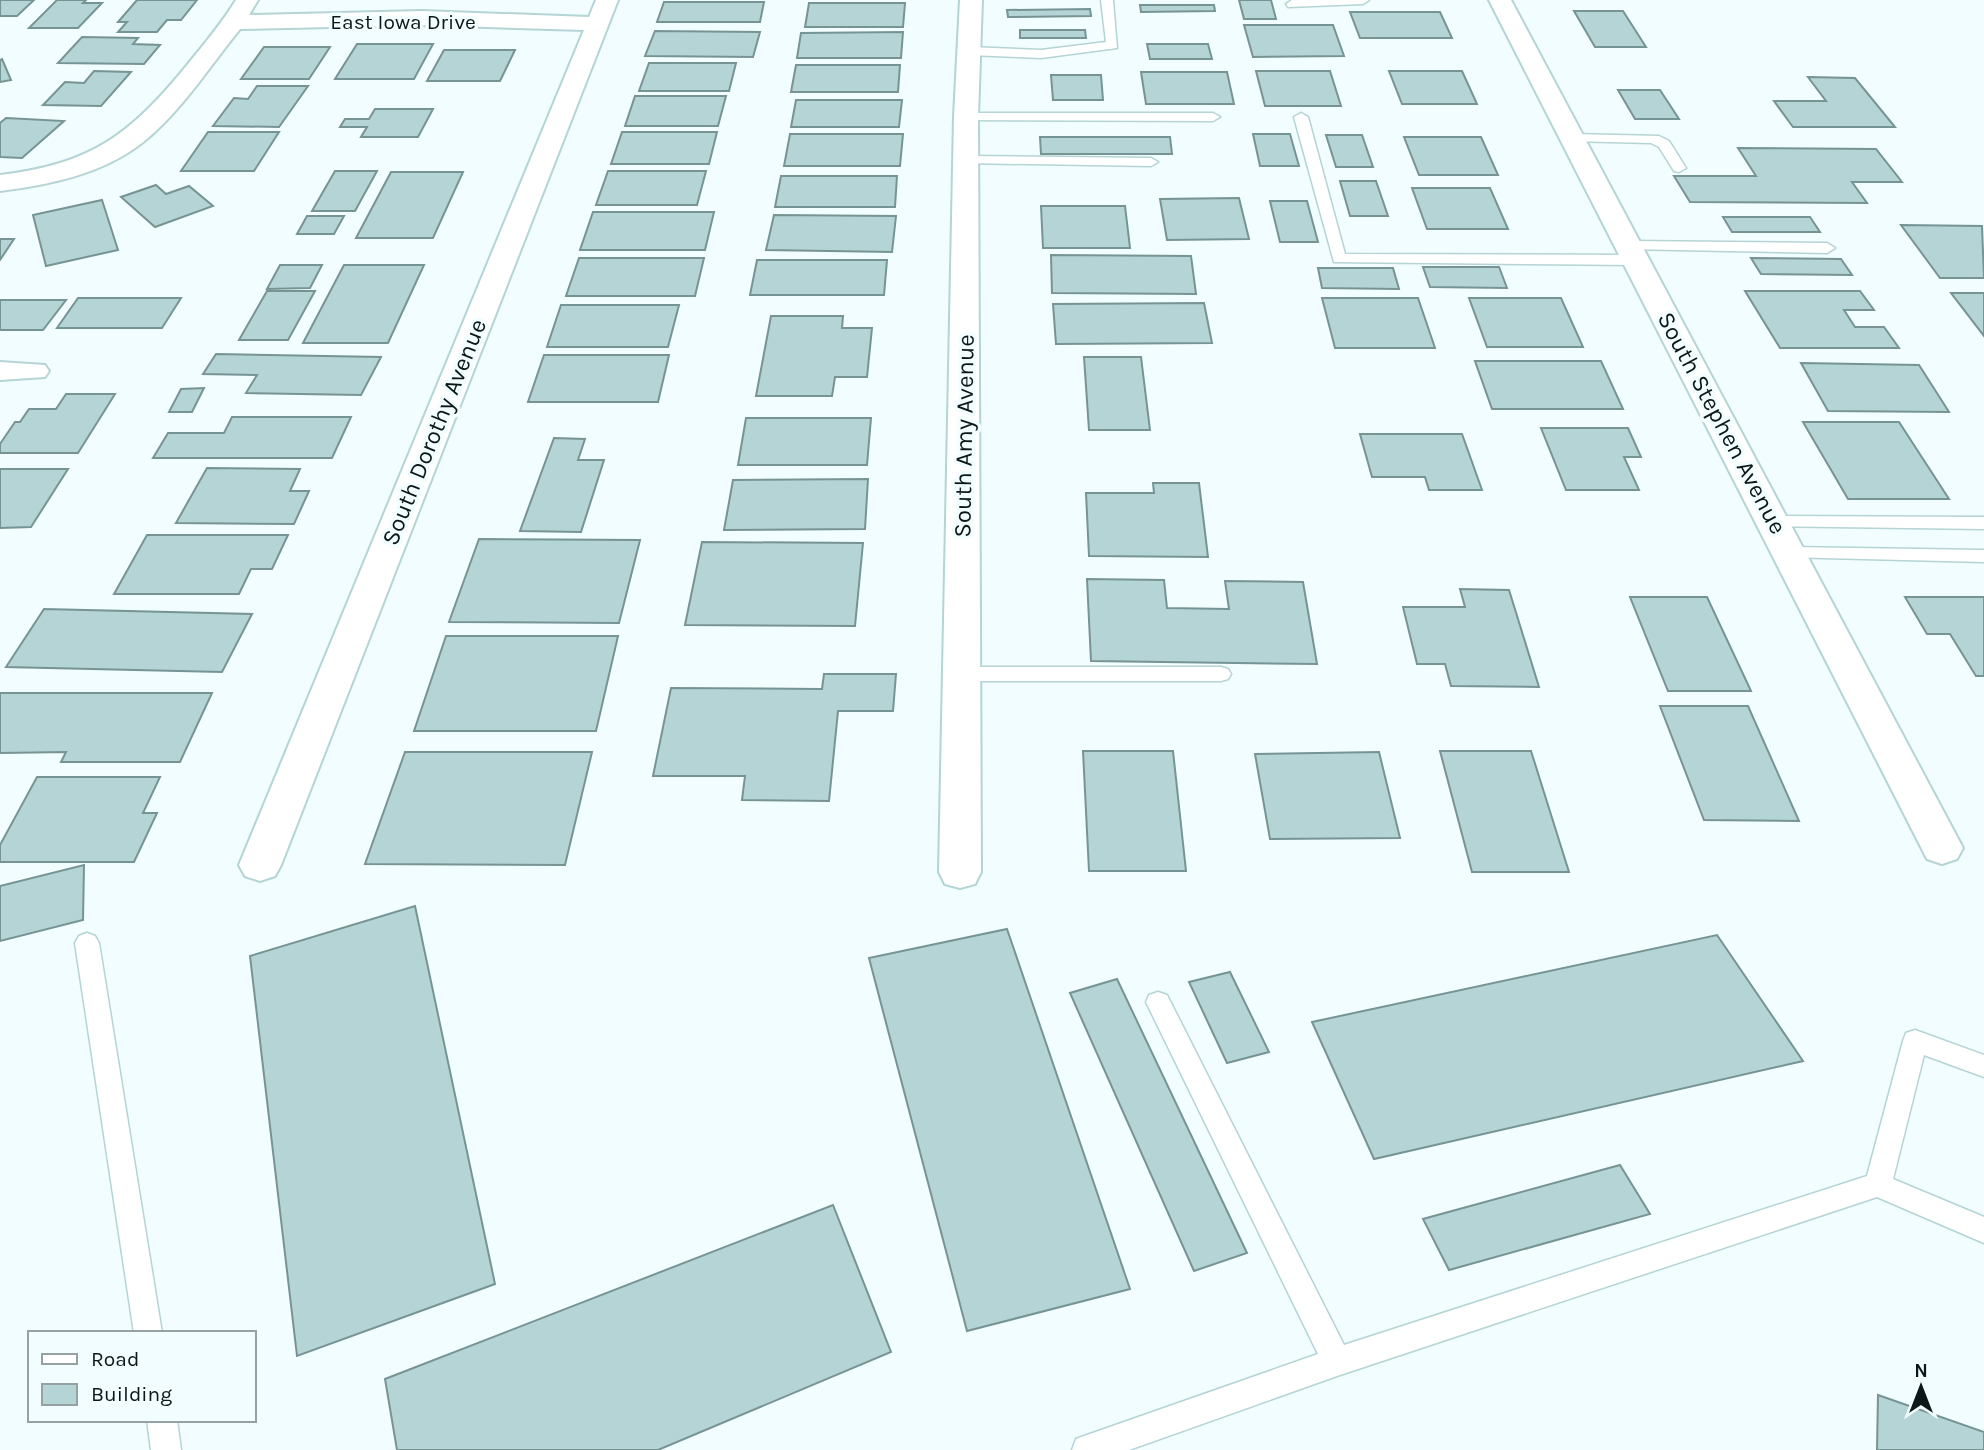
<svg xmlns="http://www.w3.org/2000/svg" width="1984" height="1450" viewBox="0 0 1984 1450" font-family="Karla,sans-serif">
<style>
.building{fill:#b5d4d5;stroke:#779495;stroke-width:2}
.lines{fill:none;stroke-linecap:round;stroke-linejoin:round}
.lane-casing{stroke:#b5d4d5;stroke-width:3}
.street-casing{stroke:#b5d4d5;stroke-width:4}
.lane{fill:#fff;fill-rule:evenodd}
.street{fill:#fff;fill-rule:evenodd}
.labels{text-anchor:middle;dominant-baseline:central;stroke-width:7;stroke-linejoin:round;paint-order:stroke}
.far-street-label{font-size:21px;fill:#0c1718;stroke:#f1fdfe}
.street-label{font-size:24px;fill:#0c1718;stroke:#f1fdfe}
</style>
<rect width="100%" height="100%" fill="#f1fdfe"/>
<g class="building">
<polygon points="0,0 34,0 17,16 0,16"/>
<polygon points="57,0 86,0 83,3 102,3 78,28 29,28"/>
<polygon points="137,0 197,0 181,20 167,20 157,32 118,32 127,22 118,22"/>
<polygon points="1239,0 1271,0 1276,19 1244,19"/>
<polygon points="664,2 764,2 760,22 657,22"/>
<polygon points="809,3 905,3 903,27 805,27"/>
<polygon points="1140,5 1214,5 1215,11 1141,12"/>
<polygon points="1090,9 1091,16 1008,17 1007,10"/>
<polygon points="1574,11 1623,11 1646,47 1595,47"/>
<polygon points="1350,12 1440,12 1452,38 1360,38"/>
<polygon points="1244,25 1333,25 1344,56 1253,57"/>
<polygon points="1020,30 1085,30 1086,38 1020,38"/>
<polygon points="655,31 760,32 753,57 645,56"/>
<polygon points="903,32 901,58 797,58 801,33"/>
<polygon points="82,37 138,38 133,44 160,45 144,64 58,63"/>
<polygon points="357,44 433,44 414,79 335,79"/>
<polygon points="1147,44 1208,44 1212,59 1150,59"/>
<polygon points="264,47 330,47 309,79 241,79"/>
<polygon points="444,50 515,50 500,81 427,81"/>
<polygon points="2,59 11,80 0,82 0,60"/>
<polygon points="649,63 736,63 729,91 639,91"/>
<polygon points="796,65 900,65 898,92 791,92"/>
<polygon points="94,71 131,72 101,106 43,105 65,82 84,83"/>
<polygon points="1256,71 1330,71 1341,106 1265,106"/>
<polygon points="1389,71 1462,71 1477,104 1402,104"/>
<polygon points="1141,72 1227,72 1234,104 1146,104"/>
<polygon points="1051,75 1101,75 1103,100 1053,100"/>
<polygon points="1808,77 1855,78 1895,127 1793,127 1774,101 1826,101"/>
<polygon points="257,86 308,86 279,127 213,126 234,98 248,99"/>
<polygon points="1618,90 1660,90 1679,119 1635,119"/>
<polygon points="635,96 726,96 718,126 625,126"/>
<polygon points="796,100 902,100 899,127 791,127"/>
<polygon points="375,109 433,109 418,137 361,137 367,127 340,127 345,119 369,119"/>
<polygon points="6,118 64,121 22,158 0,157 0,123"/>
<polygon points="208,132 279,132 254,171 181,171"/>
<polygon points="622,132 717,132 709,164 611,164"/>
<polygon points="790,134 903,134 900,166 784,166"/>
<polygon points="1253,134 1290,134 1299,166 1260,166"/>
<polygon points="1326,135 1362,135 1373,167 1336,167"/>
<polygon points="1040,137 1170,137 1172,154 1041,154"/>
<polygon points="1404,137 1481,137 1498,175 1419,175"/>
<polygon points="1738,148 1876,149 1902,182 1852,182 1867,203 1690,202 1674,176 1756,176"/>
<polygon points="335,171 377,171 355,211 312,211"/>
<polygon points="608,171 706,171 697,205 596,205"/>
<polygon points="391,172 463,172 433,238 356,238"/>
<polygon points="781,176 897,176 895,207 775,207"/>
<polygon points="1340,181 1376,181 1388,216 1350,216"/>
<polygon points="156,185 166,194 189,186 213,206 155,227 121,197"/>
<polygon points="1412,188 1490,188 1508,229 1427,229"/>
<polygon points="1239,198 1249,239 1167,240 1160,199"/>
<polygon points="102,200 118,250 46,266 33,215"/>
<polygon points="1270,201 1307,201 1318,242 1280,242"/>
<polygon points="1041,206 1125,206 1130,248 1043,248"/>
<polygon points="593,212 714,212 705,250 580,250"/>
<polygon points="774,215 896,216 892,252 766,250"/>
<polygon points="307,216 344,216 334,234 297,234"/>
<polygon points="1723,217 1810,217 1820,232 1732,232"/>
<polygon points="1901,225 1982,226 1984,278 1940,278"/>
<polygon points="0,239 14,239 0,260"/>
<polygon points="1051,255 1191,256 1196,294 1052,293"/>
<polygon points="579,258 704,258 695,296 566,296"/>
<polygon points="1751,258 1841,259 1852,275 1761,274"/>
<polygon points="757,260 887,260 884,295 750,295"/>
<polygon points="280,265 322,265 310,288 267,289"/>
<polygon points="344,265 424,265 388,343 303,343"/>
<polygon points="1423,267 1499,267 1507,288 1430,287"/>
<polygon points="1318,268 1393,268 1399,289 1322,288"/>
<polygon points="267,291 315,291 288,340 239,340"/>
<polygon points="1745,291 1860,291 1874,310 1844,310 1855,327 1884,327 1899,348 1780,348"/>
<polygon points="1951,293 1984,293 1984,336"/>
<polygon points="78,298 181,298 162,328 57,328"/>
<polygon points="1322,298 1418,298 1435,348 1335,348"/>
<polygon points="1469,298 1561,298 1583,347 1487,347"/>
<polygon points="0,300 66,300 43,330 0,330"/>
<polygon points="1204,303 1212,343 1056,344 1053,304"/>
<polygon points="561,305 679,305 668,347 547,347"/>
<polygon points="771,316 843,316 842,328 872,328 867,377 835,377 832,396 756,396"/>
<polygon points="216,354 381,357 361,395 246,393 257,375 203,374"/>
<polygon points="544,355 669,355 658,402 528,402"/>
<polygon points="1084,357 1141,357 1150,430 1089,430"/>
<polygon points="1475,361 1601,361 1623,409 1492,409"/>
<polygon points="1801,363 1919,365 1949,412 1828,411"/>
<polygon points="204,388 192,412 169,412 181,389"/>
<polygon points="66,394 115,394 78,453 0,453 0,444 15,422 20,422 29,409 56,409"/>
<polygon points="232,417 351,417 332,458 153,458 168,433 224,433"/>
<polygon points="746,418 871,418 867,465 738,465"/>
<polygon points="1803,422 1899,422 1949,499 1848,499"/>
<polygon points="1541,428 1628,428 1641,457 1624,457 1639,490 1566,490"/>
<polygon points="1360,434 1462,434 1482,490 1429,490 1425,477 1372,477"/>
<polygon points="554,438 585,439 578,460 604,460 581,532 520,531"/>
<polygon points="207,468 300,469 290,491 309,491 294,524 176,523"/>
<polygon points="0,469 68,469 31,527 0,528"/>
<polygon points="868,479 865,529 724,530 733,480"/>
<polygon points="1153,483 1199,483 1208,557 1089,556 1086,493 1154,493"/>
<polygon points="147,535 288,535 272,569 251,569 239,594 114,594"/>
<polygon points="479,539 640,540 619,623 449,622"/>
<polygon points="702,542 863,543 855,626 685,625"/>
<polygon points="1087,579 1164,580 1167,608 1229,609 1225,581 1303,582 1317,664 1091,661"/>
<polygon points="1460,589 1509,590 1539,687 1451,686 1445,664 1417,664 1403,607 1465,607"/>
<polygon points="1630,597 1707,597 1751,691 1668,691"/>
<polygon points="1905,597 1984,597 1984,676 1976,676 1950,634 1927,634"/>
<polygon points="44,609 252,614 222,672 6,667"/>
<polygon points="446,636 618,636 596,731 414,731"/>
<polygon points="824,674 896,674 893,711 838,711 829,801 742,800 745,776 653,776 671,688 822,689"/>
<polygon points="0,693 212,693 180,762 61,762 66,752 0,753"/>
<polygon points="1660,706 1748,706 1799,821 1704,820"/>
<polygon points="1083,751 1173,751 1186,871 1089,871"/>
<polygon points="1440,751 1531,751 1569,872 1472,872"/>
<polygon points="405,752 592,752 565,865 365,864"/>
<polygon points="1379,752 1400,838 1270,839 1255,754"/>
<polygon points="37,777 160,777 143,813 157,813 134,862 0,862 0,845"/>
<polygon points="84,865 83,920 0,941 0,886"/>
<polygon points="415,906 495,1284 297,1356 250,956"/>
<polygon points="1007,929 1130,1289 967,1331 869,958"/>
<polygon points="1717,935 1803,1061 1374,1159 1312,1022"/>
<polygon points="1230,972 1269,1052 1227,1063 1189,982"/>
<polygon points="1117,979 1247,1253 1194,1271 1070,993"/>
<polygon points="1620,1165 1650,1214 1449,1270 1423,1219"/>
<polygon points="833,1205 891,1352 658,1450 397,1450 385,1379"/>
<polygon points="1878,1395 1984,1432 1984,1450 1877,1450"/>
</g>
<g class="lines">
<g class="lane-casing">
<g id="lane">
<polygon points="1101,0 1113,0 1117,48 1041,58 969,55 963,51 969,47 1041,50 1106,42"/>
<polygon points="1292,0 1369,0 1363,4 1288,7 1286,4"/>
<polygon points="966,113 1213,113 1220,117 1213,121 961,120 959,117"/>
<polygon points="1301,113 1308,117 1345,254 1636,255 1644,260 1636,265 1334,262 1294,117"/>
<polygon points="1572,134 1659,136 1669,141 1686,168 1679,172 1674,171 1659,147 1651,143 1567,141 1567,135"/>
<polygon points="966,156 1151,158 1158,162 1151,166 961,163 959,160"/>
<polygon points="1630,241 1827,243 1835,248 1827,253 1625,249 1622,246 1625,243"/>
<polygon points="1774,516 1984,517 1984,529 1767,526 1765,522 1767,518"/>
<polygon points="1790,547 1984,550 1984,562 1783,557 1781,553 1783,549"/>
<polygon points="962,667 1221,667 1228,669 1231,674 1228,679 1221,681 962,681 955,679 952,674 955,669"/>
<polygon points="87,933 95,936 99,943 162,1333 134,1333 75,943 79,936"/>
<polygon points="1158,992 1167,995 1344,1345 1867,1176 1903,1041 1906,1033 1915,1030 1984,1055 1984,1077 1924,1055 1893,1179 1984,1217 1984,1243 1877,1197 1337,1376 1129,1450 1072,1450 1076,1439 1087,1435 1318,1354 1146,1002 1149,995"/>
<polygon points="147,1420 177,1420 181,1450 151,1450"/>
</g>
</g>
<g class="street-casing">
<g id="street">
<path d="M 236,0 L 258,0 L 249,15 L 422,11 L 589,17 L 596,0 L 618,0 L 281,865 L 275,876 L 260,881 L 245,876 L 239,865 L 584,30 L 422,25 L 240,29 C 209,67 181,112 142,143 C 102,174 49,185 0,191 L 0,175 C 92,164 130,135 188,64 C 205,43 222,23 236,0 Z"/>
<polygon points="960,0 982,0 978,117 981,872 975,884 960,888 945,884 939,872 954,117"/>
<polygon points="1489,0 1511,0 1963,848 1957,859 1942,864 1927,859"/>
<polygon points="0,362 45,365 49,371 45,377 0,380"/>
</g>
</g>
<use href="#lane" class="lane"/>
<use href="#street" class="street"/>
</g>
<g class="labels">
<g class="far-street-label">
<text x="403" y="22">East Iowa Drive</text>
</g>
<g class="street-label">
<text transform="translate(1722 423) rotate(62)">South Stephen Avenue</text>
<text transform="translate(434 432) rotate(-68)">South Dorothy Avenue</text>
<text transform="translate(964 436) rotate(-89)">South Amy Avenue</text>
</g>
</g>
<rect x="28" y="1331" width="228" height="91" fill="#f1fdfe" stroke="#95a1a2" stroke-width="2"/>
<rect x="42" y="1354" width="35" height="10" fill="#ffffff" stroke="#95a1a2" stroke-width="2"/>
<text x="91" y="1366" font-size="21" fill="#0c1718">Road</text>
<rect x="42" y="1384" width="35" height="21" fill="#b5d4d5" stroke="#95a1a2" stroke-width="2"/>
<text x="91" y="1401" font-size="21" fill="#0c1718">Building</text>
<g transform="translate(1921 1387)" stroke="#f1fdfe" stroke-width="5" paint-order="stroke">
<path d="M0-5L12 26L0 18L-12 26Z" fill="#0c1718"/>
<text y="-10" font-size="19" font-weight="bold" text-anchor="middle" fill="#0c1718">N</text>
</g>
</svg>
